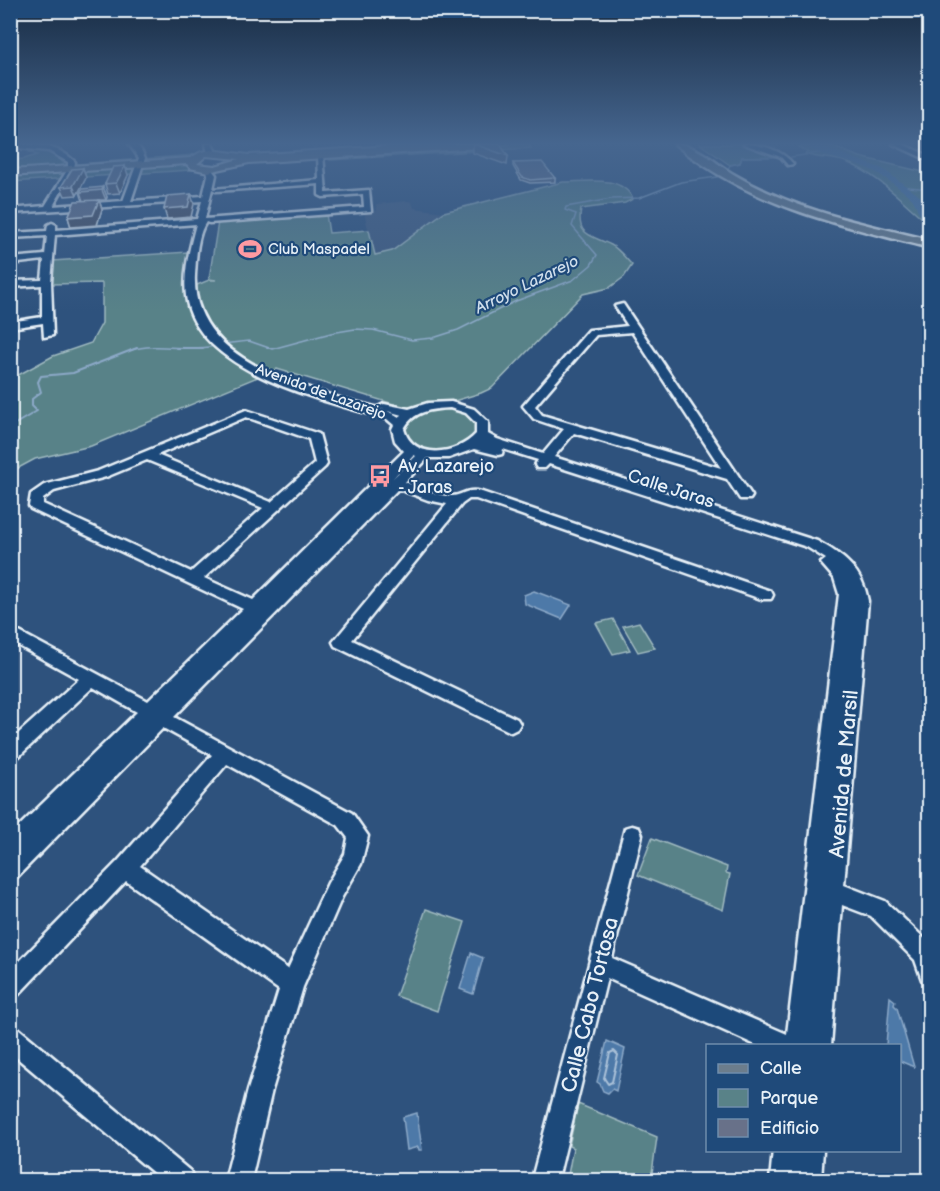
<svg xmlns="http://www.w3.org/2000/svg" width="940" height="1191" viewBox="0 0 940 1191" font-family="'Balsamiq Sans',sans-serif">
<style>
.built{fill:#3f5b81}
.green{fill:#598288;stroke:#a0bac0;stroke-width:1.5}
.water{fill:#4e79a8;stroke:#8ca9c8;stroke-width:1.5}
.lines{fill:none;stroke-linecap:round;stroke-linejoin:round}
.shore{stroke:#aac1d8;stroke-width:2}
.stream-far1{stroke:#8ca9c8;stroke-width:1.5}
.stream{stroke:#8ca9c8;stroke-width:2}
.river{fill:#4e79a8;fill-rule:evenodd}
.minor-casing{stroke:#e8f1f8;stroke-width:5}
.major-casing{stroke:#e8f1f8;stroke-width:4}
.highway-casing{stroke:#e8f1f8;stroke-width:5}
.minor{fill:#1f4a7a;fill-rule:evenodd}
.major{fill:#6c7d8c;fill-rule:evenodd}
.highway{fill:#6c7d8c;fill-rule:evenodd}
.wall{fill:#596176;stroke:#e8f1f8;stroke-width:1.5}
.shaded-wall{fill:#494f60;stroke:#e8f1f8;stroke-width:1.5}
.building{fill:#687189;stroke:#e8f1f8;stroke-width:1.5}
.labels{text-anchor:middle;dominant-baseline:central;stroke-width:4.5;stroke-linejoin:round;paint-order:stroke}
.far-poi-label{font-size:15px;fill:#e8f1f8;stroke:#1f4a7a;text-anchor:start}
.far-street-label{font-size:15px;fill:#e8f1f8;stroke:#1f4a7a}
.far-water-label{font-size:16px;font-style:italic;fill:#d1dfec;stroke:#1f4a7a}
.poi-label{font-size:18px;fill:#e8f1f8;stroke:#1f4a7a;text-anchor:start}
.street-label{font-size:18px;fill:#e8f1f8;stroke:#1f4a7a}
.near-street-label{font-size:21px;fill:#e8f1f8;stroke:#1f4a7a}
</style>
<rect width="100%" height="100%" fill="#2e527d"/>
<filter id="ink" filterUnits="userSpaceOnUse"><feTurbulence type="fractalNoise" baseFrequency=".0167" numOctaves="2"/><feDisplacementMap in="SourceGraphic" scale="12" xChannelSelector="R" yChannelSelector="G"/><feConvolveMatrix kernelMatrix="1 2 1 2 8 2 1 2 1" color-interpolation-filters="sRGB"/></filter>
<g filter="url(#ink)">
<polygon class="built" points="408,201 412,202 414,208 444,212 392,251 374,255 364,212 377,211 376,204"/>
<g class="green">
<polygon points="516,144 529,144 531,148 330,160 328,157"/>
<polygon points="700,144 746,144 783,156 742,157 740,163 730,165"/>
<path d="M 802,144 L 825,144 L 860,157 L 928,173 L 929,224 C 904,203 877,174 846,162 C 833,157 818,159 805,154 L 808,152 L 798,147 L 808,146 Z"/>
<polygon points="34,150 55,154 65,165 194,155 187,160 185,165 192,170 11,182 10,160 24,159 37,155 29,152"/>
<path d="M 563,182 C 585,182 621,174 633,199 L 625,203 L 581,209 C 576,237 592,235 611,245 C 619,249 625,258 632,265 L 624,277 L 609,288 L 583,294 L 492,388 L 481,393 L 454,401 L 430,402 L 407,408 L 277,369 L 91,446 L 35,459 L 11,472 L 11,379 L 53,356 L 91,343 L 102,323 L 102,283 L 51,284 L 52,261 L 188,252 L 185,290 L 209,280 L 216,280 L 209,279 L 218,222 L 326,214 L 329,233 L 369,230 L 375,255 L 392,251 L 444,212 Z"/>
<path d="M 433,409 C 447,409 472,408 478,426 C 479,430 478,436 475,439 C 462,453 428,455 413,443 C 393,428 419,414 433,409 Z"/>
<polygon points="613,619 630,650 613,654 596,623"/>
<polygon points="639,622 655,648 638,652 623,626"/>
<polygon points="652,838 727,867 726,873 730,874 723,910 638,875"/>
<polygon points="426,909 465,922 437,1011 396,996"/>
<polygon points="578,1104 657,1137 651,1180 567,1180 573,1148 569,1146"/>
</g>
<g class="water">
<polygon points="534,591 571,605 562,619 525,604 524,595"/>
<polygon points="471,953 483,958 473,994 460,989"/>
<polygon points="890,997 895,1001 894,1005 897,1008 914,1067 900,1061 900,1046 886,1045"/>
<polygon points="607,1041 625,1049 616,1091 612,1089 608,1093 603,1091 600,1084 597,1082"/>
<polygon points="417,1113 422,1150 419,1150 418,1147 407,1150 403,1117"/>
</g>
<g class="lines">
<polygon class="shore" points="614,1051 618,1055 612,1082 608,1084 604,1078 610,1053"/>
<g class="stream-far1">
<polyline points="791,157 825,152"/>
<polyline points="898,186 930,189"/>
<polyline points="222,344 249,341 272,349 331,333 355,329 373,330 412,340 433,338 458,330 516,301 573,280 591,265 597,255 572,226 576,214 565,210 566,207 611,199 639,198 681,182 717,177 727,171 730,165 740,163 742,157 780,157"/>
<path d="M 131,350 C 158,342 187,352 215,346"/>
</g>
<g class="stream">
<polyline points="176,348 203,348"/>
<polyline points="267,348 276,348"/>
<polyline points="10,427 37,411 32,406 32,399 41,392 38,382 41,376 73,373 137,348"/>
</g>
<path class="river" d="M 805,144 L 816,144 L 883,169 L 921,197 L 924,206 L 930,211 L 930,220 C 915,214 919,209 913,200 C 908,193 886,179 879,174 C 856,160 825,161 805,144 Z"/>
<g class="minor-casing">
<g id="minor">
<path d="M 10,144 C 34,144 58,144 75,162 L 74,169 L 53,206 L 123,201 L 139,158 L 129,144 C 139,144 141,149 145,158 L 131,201 L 203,196 L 208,175 L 207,169 L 210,167 L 216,175 L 213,189 L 319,180 L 318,155 L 323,154 L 326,193 L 369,190 L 371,211 L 209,223 L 206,222 C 197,235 196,259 195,275 C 191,353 282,380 343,399 C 361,404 384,407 399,417 L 402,415 L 380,409 L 378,407 L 384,404 L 409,409 L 428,403 L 451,402 L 474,409 L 488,422 L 488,434 L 497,439 L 543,454 L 564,429 L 534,419 L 523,406 L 589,330 L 628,326 L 615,306 L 623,304 L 752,496 L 750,499 L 740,499 L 727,479 L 574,433 L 554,457 L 817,541 C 843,555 863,570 868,601 L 844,885 L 885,901 L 930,944 L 930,983 L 922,980 L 915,960 L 871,916 L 842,905 L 831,1046 L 758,1046 L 607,978 L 559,1175 L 557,1180 L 535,1180 L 533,1175 L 625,828 L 632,826 L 639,828 L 642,835 L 612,958 L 787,1034 L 839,594 L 834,578 L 821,563 L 826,559 L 807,547 L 549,464 L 545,468 L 537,468 L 535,465 L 538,460 L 503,449 L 502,454 L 498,455 L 474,449 L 449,458 L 428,458 L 405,482 C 419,487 437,497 453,496 C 464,495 466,488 482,492 L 771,591 L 773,595 L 771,599 L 761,599 L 476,499 L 469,499 L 462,504 L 352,640 L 517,719 L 520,724 L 517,729 L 511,732 L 335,646 L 333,642 L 447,504 L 428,500 L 398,489 L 174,717 L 352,813 L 368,836 L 361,864 L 342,897 L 303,987 L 272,1090 L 251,1180 L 225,1180 L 248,1090 L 279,990 L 126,881 L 18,995 L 10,998 L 10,971 L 118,861 L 212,755 L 163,728 L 17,877 L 10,880 L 10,835 L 137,712 L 93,687 L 16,759 L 10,761 L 10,741 L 79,679 L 10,641 L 10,627 L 148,701 L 243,609 L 31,509 L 29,506 L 31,494 L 44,485 L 98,471 L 246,410 L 319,434 L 327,464 L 325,467 L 204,578 L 253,600 L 404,451 L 395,441 L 392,429 L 394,425 L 387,419 C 326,401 196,373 186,296 C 183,272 190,247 196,224 L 55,235 L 51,282 L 53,335 L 44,337 L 43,323 L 10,328 L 10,322 L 42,317 L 42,285 L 10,287 L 10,281 L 42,280 L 44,260 L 10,264 L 10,258 L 45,255 L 47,236 L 10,238 L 10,233 L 47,231 L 48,225 L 52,223 L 56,225 L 56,230 L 197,219 L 202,201 L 10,213 L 10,209 L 45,206 L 68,169 L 68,162 L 49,151 L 10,147 ZM 319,184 L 319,195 L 323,197 L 363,194 L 364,207 L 205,219 L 212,189 L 216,191 ZM 632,332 L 721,468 L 542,415 L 535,406 L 596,335 ZM 450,408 L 466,413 L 476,423 L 476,434 C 457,455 413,461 404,429 C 413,411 431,409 450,408 ZM 246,417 L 309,439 L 315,463 L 271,502 L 157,455 ZM 414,455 L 416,456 L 393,478 ZM 147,460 L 263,508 L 191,572 L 43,504 L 43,499 L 54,491 L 106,477 ZM 227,764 L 338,825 L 348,838 L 345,854 L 328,883 L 288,969 L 140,866 Z"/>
<polygon points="206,144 212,144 215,150 213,155 208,154"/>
<path d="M 744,144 C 761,144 782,150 793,164 L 788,165 L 781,157 Z"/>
<polygon points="893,144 902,144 930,156 930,161"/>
<polygon points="10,1025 18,1028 190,1171 194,1180 162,1180 10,1052"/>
<polygon points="773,1150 823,1150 821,1180 770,1180"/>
</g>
</g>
<g class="major-casing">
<path id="major" d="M 422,144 L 499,144 L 495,147 L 249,163 L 208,172 L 190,168 L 187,164 L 10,176 L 10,170 L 190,158 L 201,152 L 211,150 L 249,155 ZM 206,156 L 239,159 L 215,166 L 197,164 Z"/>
</g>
<g class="highway-casing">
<path id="highway" d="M 675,144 C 697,144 716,164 735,175 C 793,210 864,224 930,240 L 930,248 C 852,228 772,211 705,166 C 695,159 684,152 675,144 Z"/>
</g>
<use href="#minor" class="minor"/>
<use href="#major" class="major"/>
<use href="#highway" class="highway"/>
</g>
<g class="wall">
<polygon points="473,144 500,144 508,156 507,165 473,153"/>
<polygon points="513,163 555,178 555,182 530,183 521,180 513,166"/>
<polygon points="83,168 86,178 77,195 65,196 61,187"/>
<polygon points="128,175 120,193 108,194 105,184"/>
<polygon points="103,187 107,197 106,200 99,200 102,209 97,225 71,227 68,217 83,201 80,192"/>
</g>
<g class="shaded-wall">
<polygon points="125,166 128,175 120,193 116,183"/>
<polygon points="83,168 86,178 77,195 73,186"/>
<polygon points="103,187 107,197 106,200 102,190"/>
<polygon points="191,194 194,204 191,217 167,219 164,209"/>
<polygon points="99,200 102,209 97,225 71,227 68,217"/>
</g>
<g class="building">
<polygon points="474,144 500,144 508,156"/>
<polygon points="542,162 555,178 530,180 522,177 513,163"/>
<polygon points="125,166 116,183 105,184 113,167"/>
<polygon points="83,168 73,186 61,187 72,169"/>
<polygon points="103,187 102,190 80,192 82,189"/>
<polygon points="191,194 188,207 164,209 167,196"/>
<polygon points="99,200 93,215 68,217 75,201"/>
</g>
</g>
<linearGradient id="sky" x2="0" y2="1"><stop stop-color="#192d45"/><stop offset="0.46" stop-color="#46668f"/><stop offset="1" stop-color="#46668f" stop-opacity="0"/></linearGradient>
<rect width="940" height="311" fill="url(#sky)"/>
<defs>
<g id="stadium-bare" transform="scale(1.8)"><path d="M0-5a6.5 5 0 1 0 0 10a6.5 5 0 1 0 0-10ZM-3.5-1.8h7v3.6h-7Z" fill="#ff9aa2" stroke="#1f4a7a" stroke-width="2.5" paint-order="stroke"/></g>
<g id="bus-bare" transform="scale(1.8)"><path d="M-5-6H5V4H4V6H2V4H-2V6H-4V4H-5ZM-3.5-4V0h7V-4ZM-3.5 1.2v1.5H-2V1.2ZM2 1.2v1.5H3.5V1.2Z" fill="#ff9aa2" stroke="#1f4a7a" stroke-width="2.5" paint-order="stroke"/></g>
</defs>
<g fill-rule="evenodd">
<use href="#stadium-bare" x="250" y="249"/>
<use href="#bus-bare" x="380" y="476"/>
</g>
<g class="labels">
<g class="far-poi-label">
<text x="268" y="249">Club Maspadel</text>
</g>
<g class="far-street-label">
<text transform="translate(321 392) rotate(20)">Avenida de Lazarejo</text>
</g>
<g class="far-water-label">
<text transform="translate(527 285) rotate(-26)">Arroyo Lazarejo</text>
</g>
<g class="poi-label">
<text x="398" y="466">Av. Lazarejo<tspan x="398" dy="21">- Jaras</tspan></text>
</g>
<g class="street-label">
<text transform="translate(671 489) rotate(18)">Calle Jaras</text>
</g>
<g class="near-street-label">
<text transform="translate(844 774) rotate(-85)">Avenida de Marsil</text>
<text transform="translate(590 1005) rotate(-76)">Calle Cabo Tortosa</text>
</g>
</g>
<rect width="940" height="1191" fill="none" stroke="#1f4a7a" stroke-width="36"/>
<rect x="18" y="18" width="904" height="1155" fill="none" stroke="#e8f1f8" stroke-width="2" filter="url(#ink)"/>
<rect x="706" y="1044" width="195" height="108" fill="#1f4a7a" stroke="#6f8dac" stroke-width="1.5"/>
<rect x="718" y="1064" width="30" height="9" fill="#6c7d8c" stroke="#6f8dac" stroke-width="1.5"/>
<text x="760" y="1074" font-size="18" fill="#e8f1f8">Calle</text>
<rect x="718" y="1089" width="30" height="18" fill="#598288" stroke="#6f8dac" stroke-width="1.5"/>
<text x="760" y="1104" font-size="18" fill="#e8f1f8">Parque</text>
<rect x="718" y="1119" width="30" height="18" fill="#687189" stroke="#6f8dac" stroke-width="1.5"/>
<text x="760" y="1134" font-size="18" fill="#e8f1f8">Edificio</text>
</svg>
